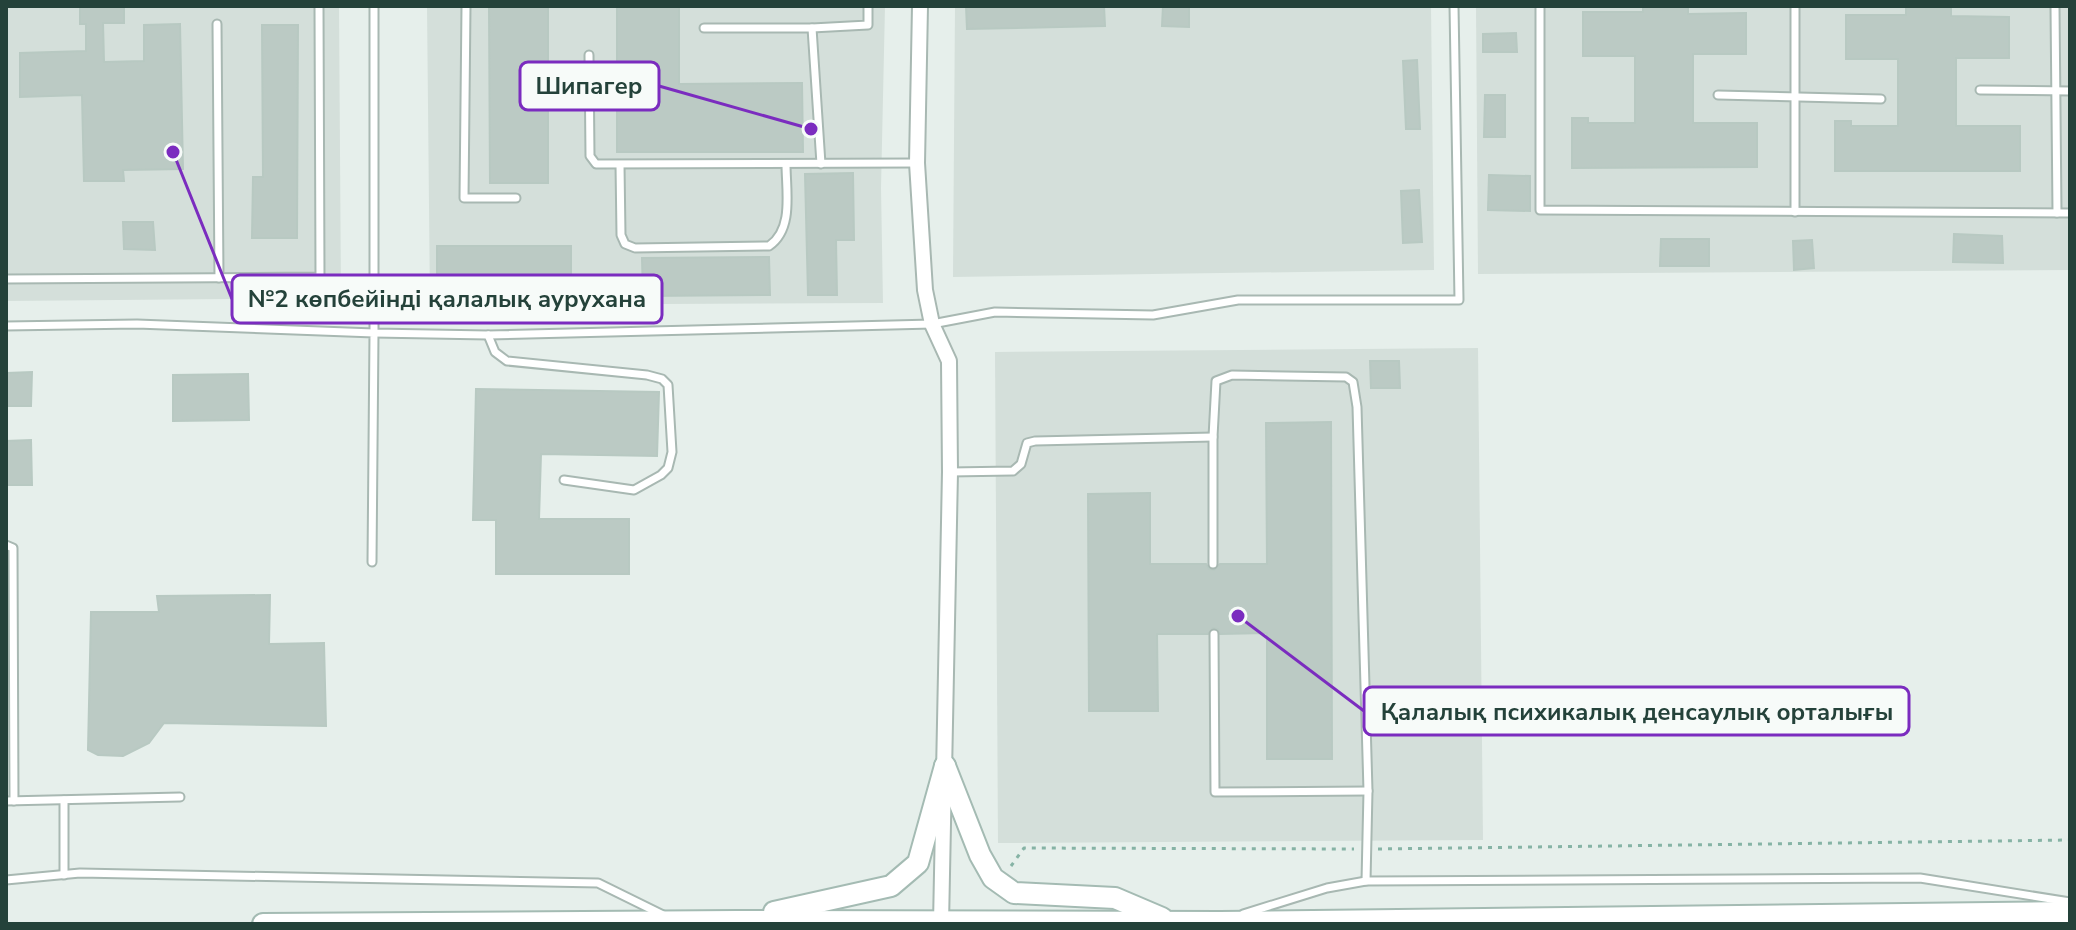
<svg xmlns="http://www.w3.org/2000/svg" width="2076" height="930" viewBox="0 0 2076 930" font-family="'Nunito Sans',sans-serif">
<style>
.built{fill:#d4dfda}
.building{fill:#bbcac4;stroke:#b8c9c2;stroke-width:2}
.lines{fill:none;stroke-linecap:round;stroke-linejoin:round}
.lane-casing{stroke:#a8b8b2;stroke-width:11}
.street-casing{stroke:#a8b8b2;stroke-width:18}
.secondary-casing{stroke:#a4bbb3;stroke-width:24}
.path{stroke:#86b3a5;stroke-width:3;stroke-dasharray:4 6;stroke-linecap:butt}
.lane{stroke:#fff;stroke-width:7}
.street{stroke:#fff;stroke-width:14}
.secondary{stroke:#fff;stroke-width:20}
.leader{fill:none;stroke:#7b2cbf;stroke-width:3}
.callout-dot{fill:#7b2cbf;stroke:#f7fbf9;stroke-width:3}
.callout{fill:#f7fbf9;stroke:#7b2cbf;stroke-width:3}
.callout-label{font-size:24px;text-anchor:middle;font-weight:bold;fill:#24423a}
</style>
<rect width="100%" height="100%" fill="#e6efeb"/>
<g class="built">
<polygon points="6,6 339,6 341,298 6,301"/>
<polygon points="427,6 885,6 881,188 883,303 430,305"/>
<polygon points="955,6 1431,6 1434,270 953,277"/>
<polygon points="1476,6 2070,6 2070,270 1478,274"/>
<polygon points="1478,348 1483,840 998,843 995,352"/>
</g>
<g class="building">
<polygon points="80,6 124,6 124,23 103,23 104,62 144,61 144,25 180,24 183,169 123,170 124,181 84,181 82,95 20,97 20,53 86,51 86,24 80,24"/>
<polygon points="489,6 548,6 548,183 490,183"/>
<polygon points="617,6 679,6 679,84 802,83 803,152 617,152"/>
<polygon points="966,6 1104,6 1105,26 967,29"/>
<polygon points="1163,6 1189,6 1189,27 1162,26"/>
<polygon points="1643,6 1688,6 1688,14 1746,13 1746,54 1693,54 1693,123 1757,123 1757,167 1572,168 1572,118 1588,118 1588,123 1635,123 1635,56 1583,56 1583,12 1643,12"/>
<polygon points="1906,6 1951,6 1951,16 2009,17 2009,58 1956,58 1956,126 2020,126 2020,171 1835,171 1835,121 1851,121 1851,126 1898,126 1898,59 1846,59 1846,15 1906,15"/>
<polygon points="262,25 298,25 297,238 252,238 253,177 263,177"/>
<polygon points="1516,33 1517,52 1483,52 1483,34"/>
<polygon points="1417,60 1420,129 1406,129 1403,61"/>
<polygon points="1485,95 1505,95 1505,137 1484,137"/>
<polygon points="853,173 854,240 836,240 837,295 808,295 805,174"/>
<polygon points="1489,175 1530,176 1530,211 1488,210"/>
<polygon points="1419,190 1422,242 1403,243 1401,191"/>
<polygon points="123,222 153,222 155,250 124,249"/>
<polygon points="1954,234 2002,236 2003,263 1953,262"/>
<polygon points="1661,239 1709,239 1709,266 1660,266"/>
<polygon points="1812,240 1814,268 1794,270 1793,241"/>
<polygon points="437,246 571,246 571,281 437,282"/>
<polygon points="769,257 770,295 643,296 642,258"/>
<polygon points="1370,361 1399,361 1400,388 1371,388"/>
<polygon points="32,372 31,406 7,406 7,373"/>
<polygon points="248,374 249,420 173,421 173,375"/>
<polygon points="476,389 659,392 657,456 541,454 539,519 629,519 629,574 496,574 496,520 473,520"/>
<polygon points="1331,422 1332,759 1267,759 1267,633 1220,634 1218,629 1213,628 1208,634 1157,634 1158,711 1089,711 1088,494 1150,493 1150,564 1206,564 1209,569 1214,570 1220,564 1267,564 1266,423"/>
<polygon points="31,440 32,485 6,485 6,441"/>
<polygon points="270,595 269,644 324,643 326,726 164,723 149,743 123,756 98,755 88,750 91,612 159,612 157,596"/>
</g>
<g class="lines">
<g class="lane-casing">
<g id="lane">
<polyline points="374,6 374,333 488,335 932,324 995,312 1153,315 1238,300 1459,300 1454,6"/>
<polyline points="466,6 464,198 516,198"/>
<polyline points="1540,6 1540,210 2070,213"/>
<polyline points="2055,7 2057,213"/>
<polyline points="217,24 219,278"/>
<polyline points="704,28 812,28 821,164"/>
<polyline points="812,28 868,25 868,6"/>
<polyline points="589,55 590,156 596,164 917,163"/>
<polyline points="1980,90 2070,91"/>
<polyline points="1718,95 1881,99"/>
<path d="M 620,165 L 621,235 L 625,244 L 635,248 L 769,246 C 794,229 786,191 786,164"/>
<polyline points="1795,212 1795,8"/>
<polyline points="6,279 320,277 319,6"/>
<polyline points="6,326 137,324 374,333 372,562"/>
<polyline points="488,335 495,352 507,361 647,375 662,379 668,385 672,452 668,468 661,475 634,490 564,480"/>
<polyline points="950,472 1013,471 1021,464 1027,443 1035,441 1213,437"/>
<polyline points="6,545 13,548 14,801"/>
<polyline points="1213,564 1213,437 1216,381 1232,375 1346,377 1353,382 1357,407 1368,791 1366,881"/>
<polyline points="1214,634 1215,792 1368,791"/>
<polyline points="6,801 180,797"/>
<polyline points="64,875 64,800"/>
<polyline points="6,880 80,873 598,883 663,915"/>
<polyline points="1243,914 1327,888 1366,881 1920,878 2070,902"/>
</g>
</g>
<g class="street-casing">
<polyline id="street" points="920,6 917,163 925,290 932,324 949,361 950,472 941,924"/>
</g>
<g class="secondary-casing">
<g id="secondary">
<polyline points="945,766 980,855 993,878 1014,893 1115,898 1162,918"/>
<polyline points="774,912 891,886 918,863 945,766"/>
<polyline points="263,924 736,921 1220,922 2070,912"/>
</g>
</g>
<g class="path">
<polyline points="1378,849 2070,840"/>
<polyline points="1011,866 1024,848 1354,849"/>
</g>
<use href="#lane" class="lane"/>
<use href="#street" class="street"/>
<use href="#secondary" class="secondary"/>
</g>
<path class="leader" d="M811 129L659 86M173 152L232 299M1238 616L1364 711"/>
<g class="callout-dot">
<circle cx="811" cy="129" r="8"/>
<circle cx="173" cy="152" r="8"/>
<circle cx="1238" cy="616" r="8"/>
</g>
<g class="callout">
<rect x="520" y="62" width="139" height="48" rx="8"/>
<rect x="232" y="275" width="430" height="48" rx="8"/>
<rect x="1364" y="687" width="545" height="48" rx="8"/>
</g>
<g class="callout-label">
<text x="589" y="94">Шипагер</text>
<text x="447" y="307">№2 көпбейінді қалалық аурухана</text>
<text x="1637" y="720">Қалалық психикалық денсаулық орталығы</text>
</g>
<rect width="2076" height="930" fill="none" stroke="#24423a" stroke-width="16"/>
</svg>
